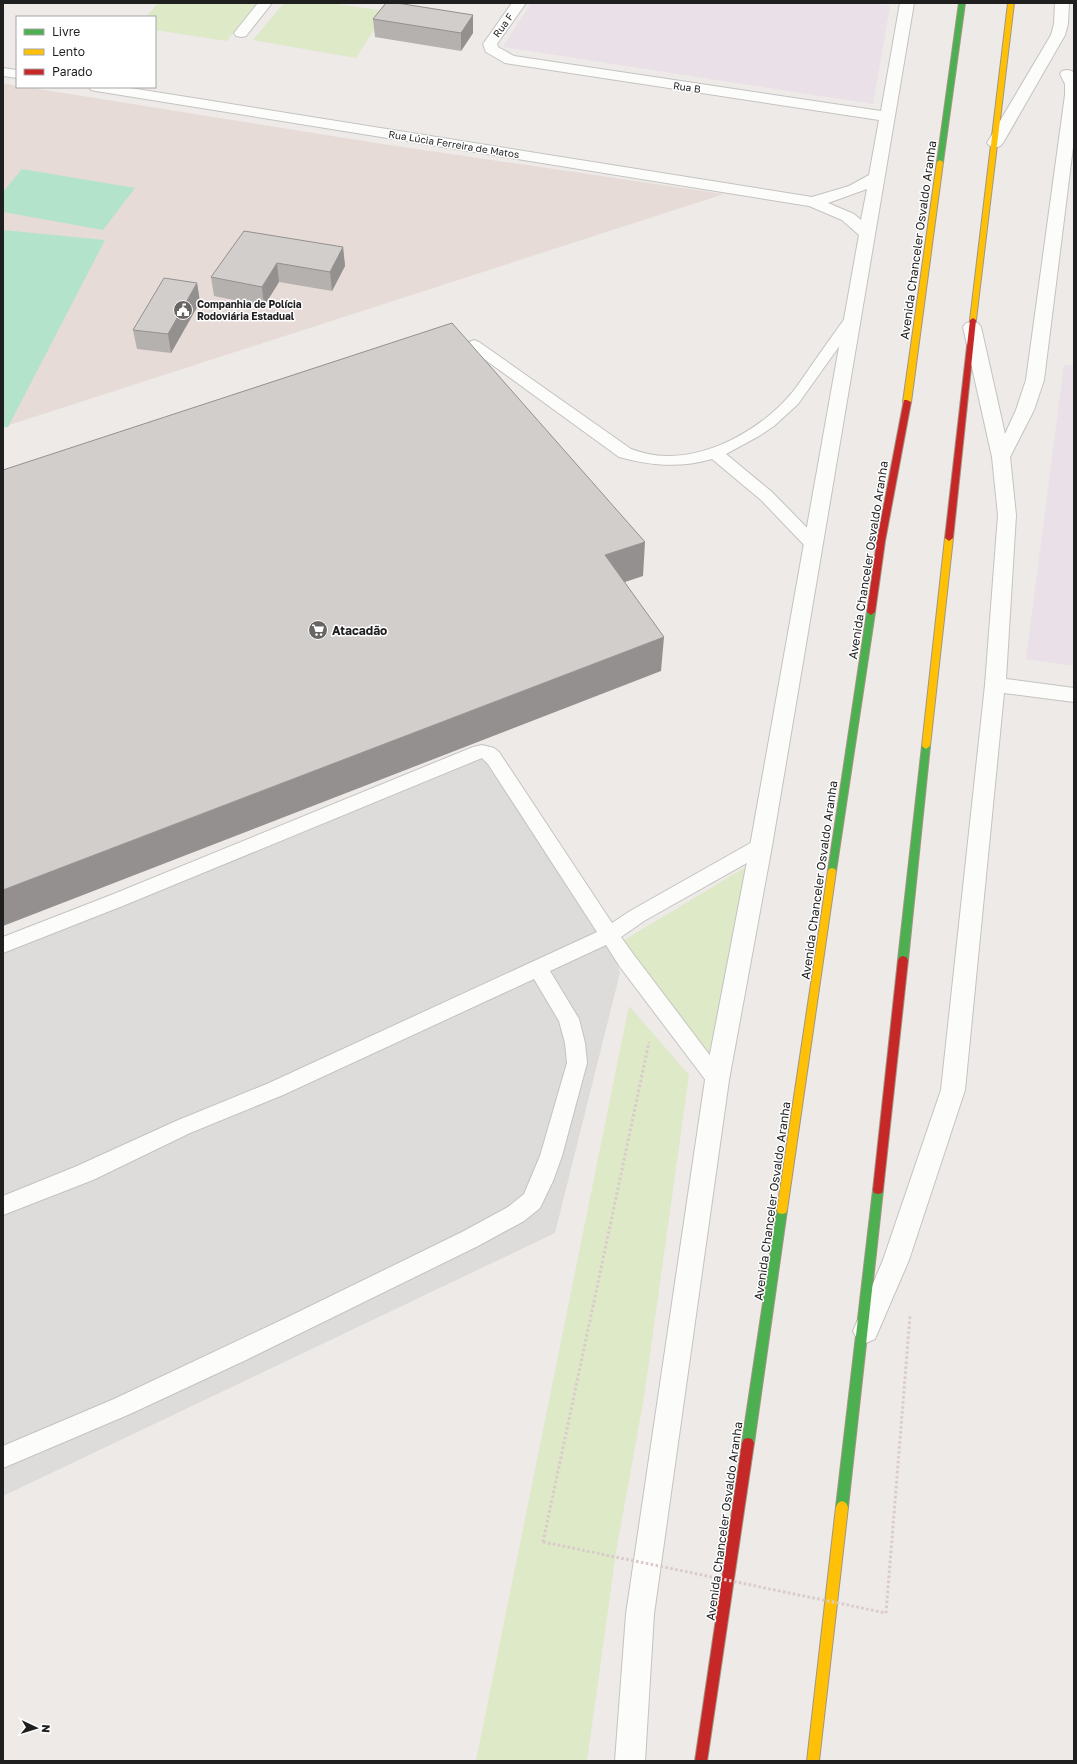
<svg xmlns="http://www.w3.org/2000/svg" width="1077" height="1764" viewBox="0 0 1077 1764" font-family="'Golos Text',sans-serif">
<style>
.industrial{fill:#eae0e7}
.military{fill:#e7dbd7}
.grass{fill:#dde9c7}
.pitch{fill:#b3e3ca}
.parking{fill:#dddcdb}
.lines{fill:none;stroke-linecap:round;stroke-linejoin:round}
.lane-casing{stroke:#c4c3c2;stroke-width:2}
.street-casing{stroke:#c4c3c2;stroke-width:2}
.fast-casing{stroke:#a39584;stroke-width:2}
.slow-casing{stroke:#a39584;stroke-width:2}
.jam-casing{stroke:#a39584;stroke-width:2}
.path{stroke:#dacbca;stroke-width:3;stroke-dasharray:2.5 2.5;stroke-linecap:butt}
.lane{fill:#fcfcfb;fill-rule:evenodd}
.street{fill:#fcfcfb;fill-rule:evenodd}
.fast{fill:#4caf50;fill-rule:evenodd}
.slow{fill:#ffc107;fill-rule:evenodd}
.jam{fill:#c62828;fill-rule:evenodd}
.path-bridge{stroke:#dacbca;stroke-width:3;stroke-dasharray:2.5 2.5;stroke-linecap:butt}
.wall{fill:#b5b1af}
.shaded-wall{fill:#93908f}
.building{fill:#d2cecc;stroke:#93908f}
.labels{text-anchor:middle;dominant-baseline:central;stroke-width:3;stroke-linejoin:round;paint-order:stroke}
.far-street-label{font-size:10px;fill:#1f1f1f;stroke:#fff}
.far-poi-label{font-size:10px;font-weight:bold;fill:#1f1f1f;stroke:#fff;text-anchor:start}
.street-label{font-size:12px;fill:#1f1f1f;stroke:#fff}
.poi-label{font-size:12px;font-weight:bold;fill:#1f1f1f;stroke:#fff;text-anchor:start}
</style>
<rect width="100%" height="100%" fill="#edeae7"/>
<g class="industrial">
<polygon points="531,3 868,3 890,6 873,104 503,47"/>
<polygon points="1064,365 1074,366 1074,666 1026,659"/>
</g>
<polygon class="military" points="3,83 17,86 17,87 26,87 376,143 724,194 3,427"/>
<g class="grass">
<polygon points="158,3 257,3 227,41 155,30 155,17 146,17"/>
<polygon points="284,3 330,3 386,11 356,58 253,40"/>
<polygon points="746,867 709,1055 621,942"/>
<polygon points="629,1006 689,1075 644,1397 616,1552 587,1761 476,1761"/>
</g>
<g class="pitch">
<polygon points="22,169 135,188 103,230 3,212 3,192"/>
<polygon points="3,230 105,240 8,427 3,427"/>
</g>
<polygon class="parking" points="482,756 609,935 620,973 555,1233 3,1496 3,938"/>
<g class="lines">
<g class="lane-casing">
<g id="lane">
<path d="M 853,313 L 858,314 L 860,317 L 798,404 L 774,426 L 759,436 L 726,454 L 772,492 L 819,540 L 821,544 L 819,548 L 813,549 L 807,548 L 761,500 L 712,459 C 680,468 652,466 619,457 L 469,348 L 467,345 L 469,342 L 474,340 L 479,342 L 631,449 C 642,453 654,456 666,456 C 712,457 762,428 791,394 C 798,386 803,377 809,369 C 822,350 835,332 848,314 Z"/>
<polygon points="482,745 494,748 499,752 612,923 630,911 754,841 761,839 768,841 770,846 768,851 644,921 621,937 634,955 724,1074 727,1080 724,1086 717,1089 710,1086 620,967 606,945 550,971 579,1019 585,1043 587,1063 562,1156 553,1181 540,1208 524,1221 478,1246 246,1360 130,1414 3,1468 3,1446 114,1399 288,1317 462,1232 508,1207 524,1194 540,1156 567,1063 565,1043 559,1021 534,979 283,1095 190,1133 93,1180 3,1215 3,1196 77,1166 176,1121 269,1083 597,932 488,764 482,758 125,905 3,953 3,937 111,895 473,747"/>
</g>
</g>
<g class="street-casing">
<g id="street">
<polygon points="258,3 272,3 246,36 241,37 236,36 234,33"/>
<path d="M 512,3 L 526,3 L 497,44 L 498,47 L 514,56 L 881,111 L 900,3 L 914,3 L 772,846 L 729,1080 L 654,1614 L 645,1761 L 615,1761 L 626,1614 L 705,1080 L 750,846 L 859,235 L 842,220 L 809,206 L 96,91 L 91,90 L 89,87 L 124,87 L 812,197 L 849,186 L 869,175 L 879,120 L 505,63 L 486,52 L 483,44 ZM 867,189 L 861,220 L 854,214 L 828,203 Z"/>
<polygon points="1055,3 1069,3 1068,24 1065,35 1003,143 1000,146 995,148 990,146 987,143 1051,35 1054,24"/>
<polygon points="3,68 17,70 17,78 3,76"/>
<polygon points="1067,70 1072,71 1074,73 1074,139 1044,380 1034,410 1010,457 1016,515 1006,679 1074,688 1074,702 1004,693 965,1090 909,1260 875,1339 866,1343 857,1339 853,1331 883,1260 941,1090 985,685 998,515 992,457 963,327 966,323 972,322 978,323 981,327 1005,434 1016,410 1026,380 1065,95 1065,84 1060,74 1062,71"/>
</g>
</g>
<g class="fast-casing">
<g id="fast">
<polygon points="959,3 965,3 943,162 940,164 937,162"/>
<polygon points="871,609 875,612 836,871 835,873 829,873 828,871 867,612"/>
<polygon points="926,743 930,746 908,960 906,963 900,963 898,960 922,746"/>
<polygon points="878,1186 882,1187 883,1190 848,1507 846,1511 842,1513 838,1511 836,1507 873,1190 874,1187"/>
<polygon points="782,1206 786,1207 787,1210 754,1443 752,1447 748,1448 744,1447 742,1443 777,1210 778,1207"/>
</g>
</g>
<g class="slow-casing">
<g id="slow">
<polygon points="1008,3 1014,3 976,320 973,322 970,320"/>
<polygon points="940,160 943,162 911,402 907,404 903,402 937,162"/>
<polygon points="949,535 953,538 930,746 926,749 922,746 945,538"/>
<polygon points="832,868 835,869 836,871 787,1210 786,1213 782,1214 778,1213 777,1210 828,871 829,869"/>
<polygon points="842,1501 846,1503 848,1507 819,1761 807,1761 836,1507 838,1503"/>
</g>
</g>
<g class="jam-casing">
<g id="jam">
<polygon points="973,318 976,320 953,538 949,541 945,538 970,320"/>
<polygon points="904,400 907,400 911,402 885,541 875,612 871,615 867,612 877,541"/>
<polygon points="903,956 906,957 908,960 883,1190 882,1193 878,1194 874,1193 873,1190 898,960 900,957"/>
<polygon points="748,1438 752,1439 754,1443 707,1761 695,1761 742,1443 744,1439"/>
</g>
</g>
<g class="path">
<polyline points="543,1542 649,1042"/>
<polyline points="886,1613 910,1316"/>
</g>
<use href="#lane" class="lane"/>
<use href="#street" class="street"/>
<use href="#fast" class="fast"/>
<use href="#slow" class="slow"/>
<use href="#jam" class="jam"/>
<polyline class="path-bridge" points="543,1542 886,1613"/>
</g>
<g class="wall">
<polygon points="473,15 473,33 461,51 375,37 373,19"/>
<polygon points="343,247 345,266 332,291 279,282 264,306 214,296 211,277"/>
<polygon points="197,283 200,302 171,353 137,349 133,330"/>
</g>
<g class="shaded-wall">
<polygon points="473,15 473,33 461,51 461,33"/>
<polygon points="343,247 345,266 332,291 330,272"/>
<polygon points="277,263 279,282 264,306 262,287"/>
<polygon points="197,283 200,302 171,353 168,334"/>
<polygon points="645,542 643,576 604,589 605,555"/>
<polygon points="664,637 661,671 3,926 3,890"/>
</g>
<g class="building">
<polygon points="386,3 397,3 473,15 461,33 373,19"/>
<polygon points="244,231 343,247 330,272 277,263 262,287 211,277"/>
<polygon points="164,278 197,283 168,334 133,330"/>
<polygon points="452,323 645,542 605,555 664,637 3,890 3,470"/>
</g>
<defs>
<g id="civic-disc" transform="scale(1)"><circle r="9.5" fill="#676665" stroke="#fff"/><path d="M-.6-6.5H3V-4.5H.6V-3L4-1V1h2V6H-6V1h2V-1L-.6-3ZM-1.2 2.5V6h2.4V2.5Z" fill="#fff"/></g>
<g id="supermarket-disc" transform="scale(1)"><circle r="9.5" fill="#676665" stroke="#fff"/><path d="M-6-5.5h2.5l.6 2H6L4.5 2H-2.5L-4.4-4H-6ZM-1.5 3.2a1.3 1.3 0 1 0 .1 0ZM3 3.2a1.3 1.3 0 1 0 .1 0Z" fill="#fff"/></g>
</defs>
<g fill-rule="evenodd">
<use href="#civic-disc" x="183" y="310"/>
<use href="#supermarket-disc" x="318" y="630"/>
</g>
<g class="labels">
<g class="far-street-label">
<text transform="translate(503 25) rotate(-54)">Rua F</text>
<text transform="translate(687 87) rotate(8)">Rua B</text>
<text transform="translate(454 144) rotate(9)">Rua Lúcia Ferreira de Matos</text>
</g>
<g class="far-poi-label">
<text x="197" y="304">Companhia de Polícia<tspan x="197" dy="12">Rodoviária Estadual</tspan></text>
</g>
<g class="street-label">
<text transform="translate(918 240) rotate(-82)">Avenida Chanceler Osvaldo Aranha</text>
<text transform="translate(868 560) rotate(-81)">Avenida Chanceler Osvaldo Aranha</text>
<text transform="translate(819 880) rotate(-82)">Avenida Chanceler Osvaldo Aranha</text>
<text transform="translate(772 1201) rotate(-82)">Avenida Chanceler Osvaldo Aranha</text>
<text transform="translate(724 1521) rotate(-82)">Avenida Chanceler Osvaldo Aranha</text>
</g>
<g class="poi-label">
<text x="332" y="630">Atacadão</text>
</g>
</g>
<rect width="1077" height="1764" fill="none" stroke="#1f1f1f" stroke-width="8"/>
<rect x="16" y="16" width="140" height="72" fill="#ffffff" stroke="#a5a5a5"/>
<rect x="24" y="29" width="20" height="6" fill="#4caf50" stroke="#a5a5a5"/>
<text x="52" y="36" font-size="12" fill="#1f1f1f">Livre</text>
<rect x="24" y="49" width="20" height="6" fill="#ffc107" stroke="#a5a5a5"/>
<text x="52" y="56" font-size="12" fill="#1f1f1f">Lento</text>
<rect x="24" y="69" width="20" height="6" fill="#c62828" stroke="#a5a5a5"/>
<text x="52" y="76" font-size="12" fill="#1f1f1f">Parado</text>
<g transform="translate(36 1728) rotate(94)" stroke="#ffffff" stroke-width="3" paint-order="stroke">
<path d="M0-3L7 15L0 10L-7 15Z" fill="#1f1f1f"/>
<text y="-6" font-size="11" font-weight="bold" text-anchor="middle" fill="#1f1f1f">N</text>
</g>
</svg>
